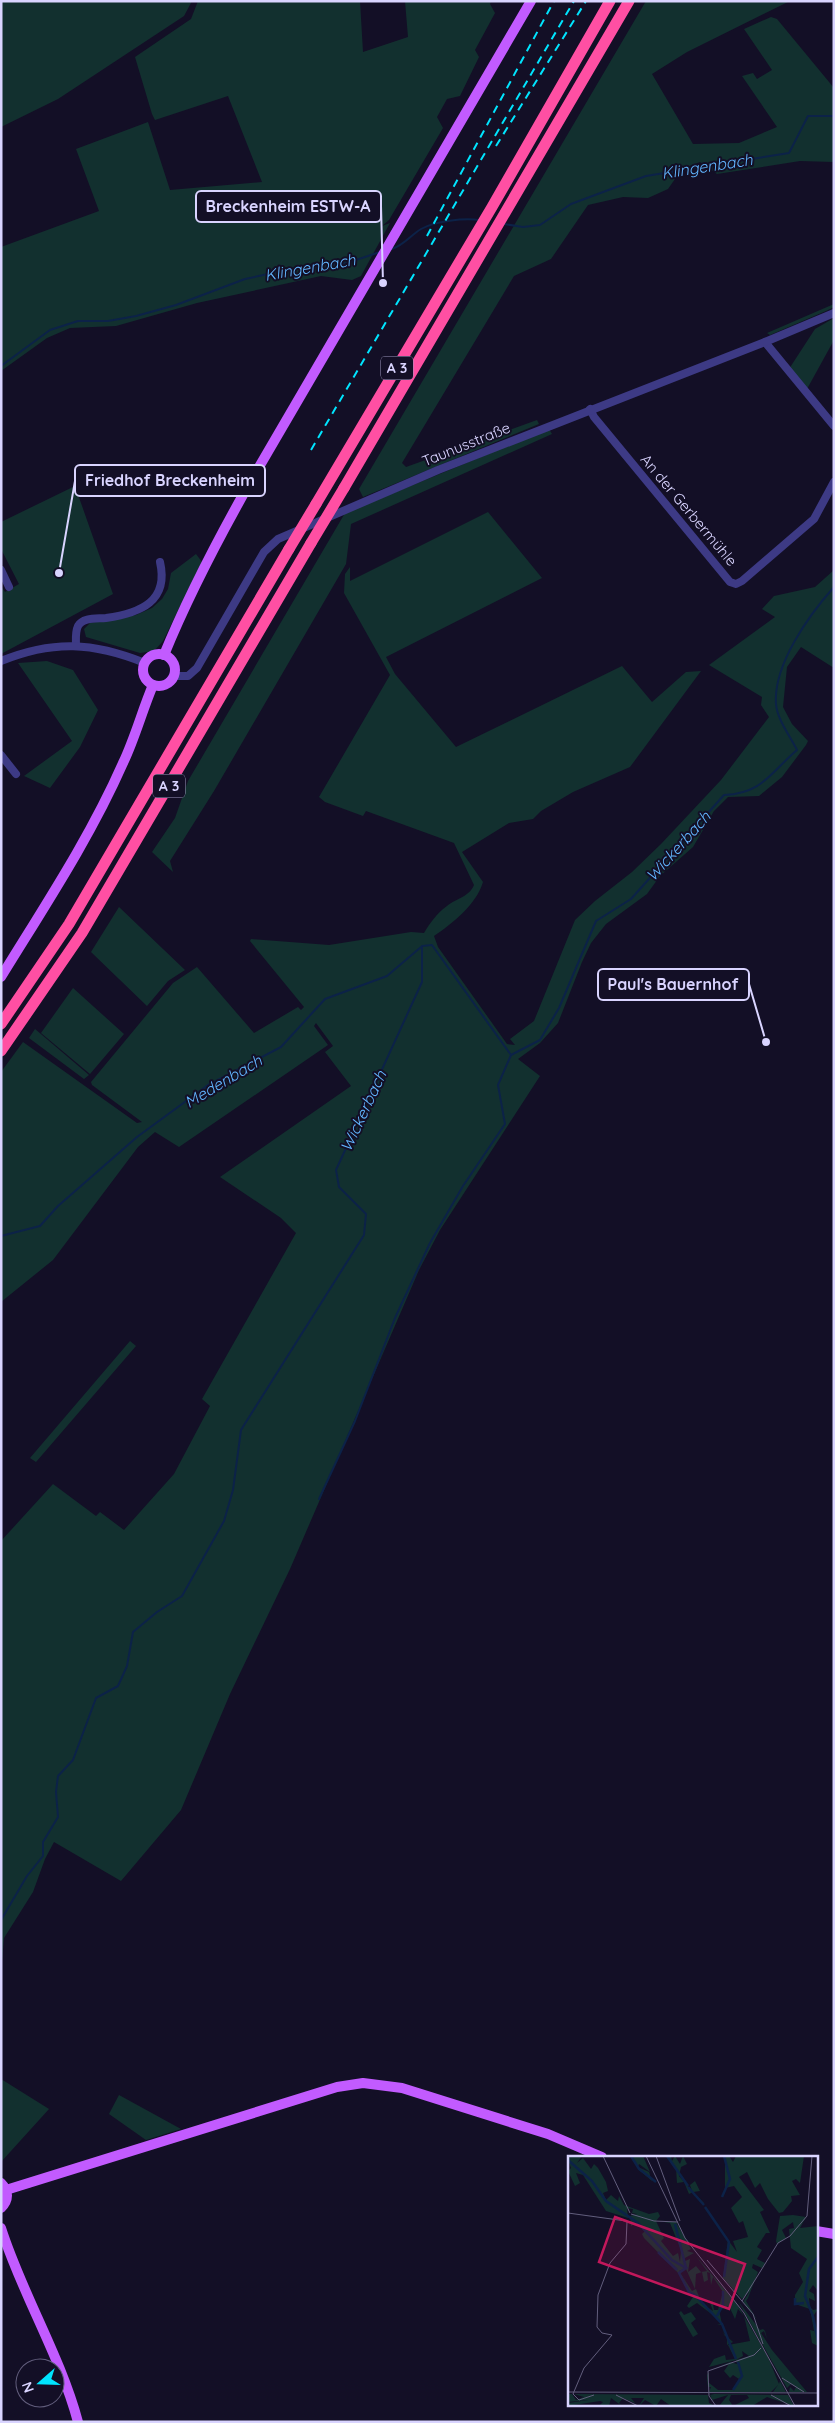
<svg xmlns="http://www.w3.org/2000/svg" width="835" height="2423" viewBox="0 0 835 2423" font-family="Quicksand,sans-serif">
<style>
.green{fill:#12302f}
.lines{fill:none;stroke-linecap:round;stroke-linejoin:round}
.stream{stroke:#0c2248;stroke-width:2}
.minor{stroke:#3d3a85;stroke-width:8}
.major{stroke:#c25bff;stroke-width:10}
.highway{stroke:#ff4fa3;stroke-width:11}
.rail{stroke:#00e5ff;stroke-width:2;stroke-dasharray:8 6;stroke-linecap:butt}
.highway-bridge{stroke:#ff4fa3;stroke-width:11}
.labels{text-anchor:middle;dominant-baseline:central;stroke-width:4;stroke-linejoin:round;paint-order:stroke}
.shield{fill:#130f26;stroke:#9e99be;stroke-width:1}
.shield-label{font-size:14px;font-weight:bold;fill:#d9d4ff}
.street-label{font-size:15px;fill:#d9d4ff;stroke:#130f26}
.water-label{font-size:16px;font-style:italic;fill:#62b6ff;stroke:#130f26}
.inset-river{fill:none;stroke:#0c2248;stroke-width:2.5}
.inset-road{fill:none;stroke:#625e7d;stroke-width:1}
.view{fill:#c2185b;fill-opacity:0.15;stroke:#c2185b;stroke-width:2.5}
.inset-edge{fill:none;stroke:#d9d4ff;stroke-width:2.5}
.leader{fill:none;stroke:#d9d4ff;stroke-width:2}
.callout-dot{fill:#d9d4ff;stroke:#130f26;stroke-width:2}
.callout{fill:#130f26;stroke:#d9d4ff;stroke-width:2}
.callout-label{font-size:16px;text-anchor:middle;font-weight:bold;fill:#d9d4ff}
</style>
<rect width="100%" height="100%" fill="#130f26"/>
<g class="green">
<polygon points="1,1 192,1 184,16 58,99 1,127"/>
<polygon points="198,1 360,1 363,52 408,37 405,1 491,1 490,4 495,13 475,50 479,57 460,96 447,99 437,117 443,128 389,220 382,226 390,223 361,276 352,280 321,276 197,303 116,326 70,328 47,338 1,371 1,247 99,211 76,149 148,122 170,190 262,182 228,96 155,120 152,114 135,57 191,19"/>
<polygon points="646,1 790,1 687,52 652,74 693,144 739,143 777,127 742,76 753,73 757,79 772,70 744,29 771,17 777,19 834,88 834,162 800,161 717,174 700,162 682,169 668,189 648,198 623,197 588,205 551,259 514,276 402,463 406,467 537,420 539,424 363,497 359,489"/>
<polygon points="834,304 834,307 826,311 770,335 767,333"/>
<polygon points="834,318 834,340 807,389 789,369 815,329"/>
<polygon points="549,429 552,434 351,524 346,564 214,791 170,861 173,872 152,852 175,818 188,781 345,513"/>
<polygon points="75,486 113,594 1,654 1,586 5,592 19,584 1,549 1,522"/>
<path d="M 488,512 L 542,578 L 386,657 L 395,674 L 456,747 L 622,666 L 652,702 L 686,672 L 701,671 L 630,767 L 573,792 L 541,811 L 533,819 L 509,823 L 462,852 L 483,882 C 476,905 453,923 434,936 L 438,947 L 507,1044 L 515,1045 L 510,1039 L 534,1021 L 575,920 L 595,901 L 632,872 L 661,844 L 721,780 L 769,717 L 761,705 L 762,697 L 709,665 L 775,617 L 762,609 L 774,596 L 815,587 L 834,570 L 834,668 L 801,647 L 787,667 L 783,707 L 792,724 L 808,741 L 806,745 L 782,777 L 759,796 L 728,797 L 714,811 L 693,847 L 660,876 L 647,894 L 606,924 L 591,943 L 582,962 L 558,1023 L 540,1043 L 518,1059 L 540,1076 L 440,1230 L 419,1270 L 290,1569 L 230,1694 L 181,1810 L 121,1881 L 54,1842 L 45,1859 L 33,1892 L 4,1938 L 1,1973 L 1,1541 L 53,1484 L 96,1516 L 100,1512 L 124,1530 L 174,1474 L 210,1406 L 202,1399 L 296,1233 L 281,1218 L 220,1177 L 351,1086 L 325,1052 L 333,1046 L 316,1023 L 314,1026 L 328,1045 L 179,1147 L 155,1132 L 138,1147 L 53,1260 L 1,1302 L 1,1072 L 23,1042 L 137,1123 L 142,1122 L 92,1085 L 91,1082 L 173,983 L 197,967 L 254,1033 L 298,1007 L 301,1010 L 304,1007 L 250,941 L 251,939 L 329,945 L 411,932 L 424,933 C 430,923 437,913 447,906 C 457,898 469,897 474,885 L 454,843 L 366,811 L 363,816 L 325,802 L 319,797 L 390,675 L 344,593 L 345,574 L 350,567 L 350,581 Z"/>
<polygon points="196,554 202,562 163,641 154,651 140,653 86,637 84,629 90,623 136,615 152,608 162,599 168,589 171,573"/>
<polygon points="47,661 73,670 98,710 80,747 50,788 24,776 72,741 18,663"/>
<polygon points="119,907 185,970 168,981 147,1006 91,952"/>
<polygon points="73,988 124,1034 90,1074 41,1033"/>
<polygon points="35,1029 89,1075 84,1079 29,1038"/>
<polygon points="130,1341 136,1346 36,1462 30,1458"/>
<polygon points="1,2079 49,2109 1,2162"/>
<polygon points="119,2095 181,2129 146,2140 109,2114"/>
</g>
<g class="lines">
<g class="stream">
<polyline points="504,224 523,227 540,225 571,204 646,176 789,153 808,116 834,116"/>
<path d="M 392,249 C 404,245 411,235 421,229 C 435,221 464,218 479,220"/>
<polyline points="1,366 50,330 78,321 108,321 136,316 176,305 245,279 306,266 347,263 380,252"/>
<polyline points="1,1236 40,1226 58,1206 137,1137 208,1085 281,1047 325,999 387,976 421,947"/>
<polyline points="319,1499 355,1421 395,1318 430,1243 463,1186 505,1124 498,1085 511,1055"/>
<path d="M 1,1920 L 27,1876 L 43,1856 L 43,1842 L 58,1817 L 56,1792 L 58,1776 L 73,1760 L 96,1698 L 118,1686 L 127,1666 L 133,1632 L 157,1612 L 182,1596 L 224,1521 L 233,1490 L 241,1430 L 364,1235 L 366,1214 L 339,1187 L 336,1170 L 422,982 L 422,946 L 432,945 L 511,1055 L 540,1040 L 559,1008 L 596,921 L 631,899 L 724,795 C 763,793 770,773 797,750 C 790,736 777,719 776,704 C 773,665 809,615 834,587"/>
</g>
<g class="minor">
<polyline points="765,342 834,426"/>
<polyline points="590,409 594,417 730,582 736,584 742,581 814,519 834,482"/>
<polyline points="1,570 9,587"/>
<path d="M 76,646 C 76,640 75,632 78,626 C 83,617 97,619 106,618 C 141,613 169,601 160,562"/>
<path d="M 1,661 C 53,640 93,642 145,663"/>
<polyline points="174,676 188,676 197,668 264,552 278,539 438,470 765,342 834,313"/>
<polyline points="1,755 16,774"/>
</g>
<g class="major">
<circle cx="159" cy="670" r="16"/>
<path d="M 164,655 C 189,594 219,537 252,479 L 531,1"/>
<path d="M 1,977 C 44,907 90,838 123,763 C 135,738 142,711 153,685"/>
<path d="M 1,2183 C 9,2191 9,2200 1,2208"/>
<polyline points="6,2190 337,2087 363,2083 402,2088 548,2134 602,2157"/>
<path d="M 1,2228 C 22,2294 60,2355 78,2422"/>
<polyline points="816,2231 834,2234"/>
</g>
<g class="highway">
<polyline points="344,488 629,1"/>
<polyline points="316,504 492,207 610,1"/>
<polyline points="1,1024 69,924 289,549"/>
<polyline points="1,1051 82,933 311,543"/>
</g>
<g class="rail">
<polyline points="496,146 586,1"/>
<polyline points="427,236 554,1"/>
<polyline points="311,450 574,1"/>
</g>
<g class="highway-bridge">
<polyline points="311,543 344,488"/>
<polyline points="289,549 316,504"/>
</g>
</g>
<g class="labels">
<g class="shield">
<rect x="381" y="356.5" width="32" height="23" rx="4"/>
<rect x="153" y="774.5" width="32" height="23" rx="4"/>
</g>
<g class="shield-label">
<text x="397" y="368">A 3</text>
<text x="169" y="786">A 3</text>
</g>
<g class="street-label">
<text transform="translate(466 444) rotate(-22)">Taunusstraße</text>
<text transform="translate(689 510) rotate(50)">An der Gerbermühle</text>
</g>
<g class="water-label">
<text transform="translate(707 166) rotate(-9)">Klingenbach</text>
<text transform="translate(310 267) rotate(-10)">Klingenbach</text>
<text transform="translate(678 846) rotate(-48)">Wickerbach</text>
<text transform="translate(223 1081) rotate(-31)">Medenbach</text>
<text transform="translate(363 1111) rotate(-65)">Wickerbach</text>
</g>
</g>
<g transform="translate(568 2156)">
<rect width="250" height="250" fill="#130f26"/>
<path d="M 3,0 L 14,0 L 9,7 L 15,2 L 23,13 L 26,8 L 30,12 L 38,26 L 40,35 L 35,37 L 38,44 L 43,39 L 50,45 L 51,40 L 56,49 L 81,58 L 90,56 L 92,60 L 88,65 L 96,82 L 93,85 L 105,100 L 110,97 L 112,106 L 113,94 L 102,67 L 96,66 L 108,66 L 123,93 L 119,95 L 126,97 L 117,102 L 117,105 L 122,103 L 120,116 L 128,110 L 133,116 L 139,115 L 128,100 L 169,148 L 200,201 L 211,228 L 212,225 L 218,236 L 205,236 L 210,229 L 203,236 L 141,236 L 143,231 L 140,231 L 139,223 L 139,219 L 141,216 L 140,226 L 150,234 L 165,234 L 171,223 L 165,219 L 162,222 L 156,215 L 161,208 L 143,214 L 162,206 L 169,208 L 168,204 L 181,200 L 174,195 L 175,200 L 168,204 L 141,211 L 146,203 L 154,200 L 157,199 L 158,204 L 167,203 L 160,189 L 182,185 L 176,160 L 170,153 L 167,163 L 161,150 L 151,154 L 156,178 L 165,186 L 159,189 L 159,181 L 156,179 L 154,169 L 149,169 L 153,168 L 150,163 L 129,147 L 121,152 L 119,150 L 127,138 L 121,137 L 115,122 L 76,82 L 74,78 L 77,75 L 73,71 L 68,67 L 63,70 L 62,60 L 69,58 L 64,57 L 65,53 L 59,52 L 60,62 L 38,55 L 15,19 L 8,17 L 12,27 L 7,30 L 0,15 L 3,12 L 0,3 ZM 118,113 L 127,133 L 128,118 L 134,116 L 136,126 L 140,124 L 139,116 L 142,117 L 143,129 L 145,121 L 155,136 L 150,154 L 146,154 L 144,143 L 144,146 L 141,144 L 145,155 L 134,148 L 128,133 L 124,135 L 111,115 ZM 62,0 L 75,0 L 82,16 L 71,8 L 70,11 L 81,16 L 84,25 L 71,14 ZM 98,0 L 103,0 L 104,5 L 107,0 L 112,8 L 115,0 L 119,8 L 113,11 L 111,20 L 124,35 L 122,29 L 127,25 L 132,35 L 125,36 L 136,47 L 136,49 L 125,36 L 121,38 L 116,26 L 109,27 L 108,13 ZM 161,0 L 165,6 L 168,0 L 236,0 L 232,27 L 228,23 L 224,25 L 232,39 L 223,40 L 224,45 L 215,56 L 211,57 L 200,43 L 192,27 L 187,32 L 179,16 L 171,21 L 196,54 L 192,56 L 202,77 L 198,77 L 189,91 L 194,94 L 189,103 L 197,107 L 194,112 L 185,108 L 184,112 L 190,116 L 180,142 L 178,145 L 189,164 L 175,146 L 182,135 L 174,143 L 155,122 L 160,84 L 169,96 L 165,85 L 180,81 L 175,65 L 171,67 L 163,52 L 174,41 L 166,30 L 157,32 L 157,1 ZM 225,59 L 238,61 L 232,72 L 250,70 L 250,135 L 245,129 L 241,135 L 246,138 L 247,145 L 241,142 L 242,151 L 245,154 L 250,153 L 246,159 L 250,190 L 244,187 L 242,174 L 246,175 L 242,153 L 227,148 L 227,139 L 235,126 L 231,117 L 239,103 L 223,92 L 221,73 L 226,72 L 225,66 L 214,74 L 218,82 L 209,88 L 208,85 L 212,60 ZM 170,145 L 192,174 L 195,173 L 197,175 L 199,183 L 196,175 L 193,177 L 204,194 L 239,236 L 221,236 L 222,231 L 226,235 L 228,231 L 223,228 L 219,232 ZM 113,155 L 116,159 L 123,156 L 128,163 L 123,167 L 130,178 L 125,181 L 111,157 ZM 0,238 L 4,238 L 8,244 L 16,241 L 6,238 L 140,239 L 141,247 L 147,250 L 103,250 L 93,243 L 88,250 L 77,244 L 71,250 L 76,242 L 63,242 L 67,247 L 55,242 L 51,247 L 54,250 L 43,242 L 41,250 L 31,250 L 35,246 L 32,245 L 0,250 L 0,247 L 20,244 L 0,246 ZM 146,238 L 220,239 L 226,250 L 199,241 L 184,250 L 151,250 L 160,239 L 144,244 L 142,239 ZM 163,239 L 179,239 L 181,242 L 165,250 L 161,244 Z" fill="#12302f" fill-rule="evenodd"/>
<path class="inset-river" d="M 63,0 L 71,13 L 88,26M 99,0 L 120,30M 0,4 L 24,25 L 38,45 L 70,67 L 104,104 L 118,112 L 111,117 L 121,136 L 127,139 L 154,168 L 168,203M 120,31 L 136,49M 154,41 L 162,23 L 156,0M 137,51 L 161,86 L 156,121M 107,68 L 118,112M 90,96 L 109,114M 250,101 L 241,113 L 237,140 L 245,160 L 250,186M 227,142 L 227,148 L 236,147M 149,160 L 155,149 L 155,135M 165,234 L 174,220 L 170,206"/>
<path class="inset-road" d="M 35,0 L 62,57M 78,0 L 117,82 L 176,157 L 227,250M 88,0 L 112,65M 0,57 L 58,65M 63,58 L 86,65 L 110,66M 139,104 L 185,158 L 195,188M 174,145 L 210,87 L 222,80 L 239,60 L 244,0M 214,222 L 236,236M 0,236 L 250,237M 26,239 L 11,244 L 5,238 L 16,212 L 44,179 L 34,177 L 29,171 L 30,139 L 42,107 L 58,88 L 59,66M 48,239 L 70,250M 203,239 L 223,250M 148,250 L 141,240 L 140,215 L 186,199 L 193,192"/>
<path class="view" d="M 47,61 L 177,108 L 161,153 L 31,106 Z"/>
<rect width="250" height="250" class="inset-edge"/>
</g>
<path class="leader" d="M383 283L381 206M59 573L75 481M766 1042L749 984"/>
<g class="callout-dot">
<circle cx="383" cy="283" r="5"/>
<circle cx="59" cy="573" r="5"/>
<circle cx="766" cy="1042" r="5"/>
</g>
<g class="callout">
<rect x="196" y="191" width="185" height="31" rx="5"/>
<rect x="75" y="465" width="190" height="31" rx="5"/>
<rect x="598" y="969" width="151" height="31" rx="5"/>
</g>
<g class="callout-label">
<text x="288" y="212">Breckenheim ESTW-A</text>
<text x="170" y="486">Friedhof Breckenheim</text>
<text x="673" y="990">Paul's Bauernhof</text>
</g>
<rect width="835" height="2423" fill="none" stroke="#d9d4ff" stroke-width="5"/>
<g transform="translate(40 2383) rotate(250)"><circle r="24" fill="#130f26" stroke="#625e7d"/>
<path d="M0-4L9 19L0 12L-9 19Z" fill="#00e5ff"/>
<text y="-8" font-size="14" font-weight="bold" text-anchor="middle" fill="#d9d4ff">N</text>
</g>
</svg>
